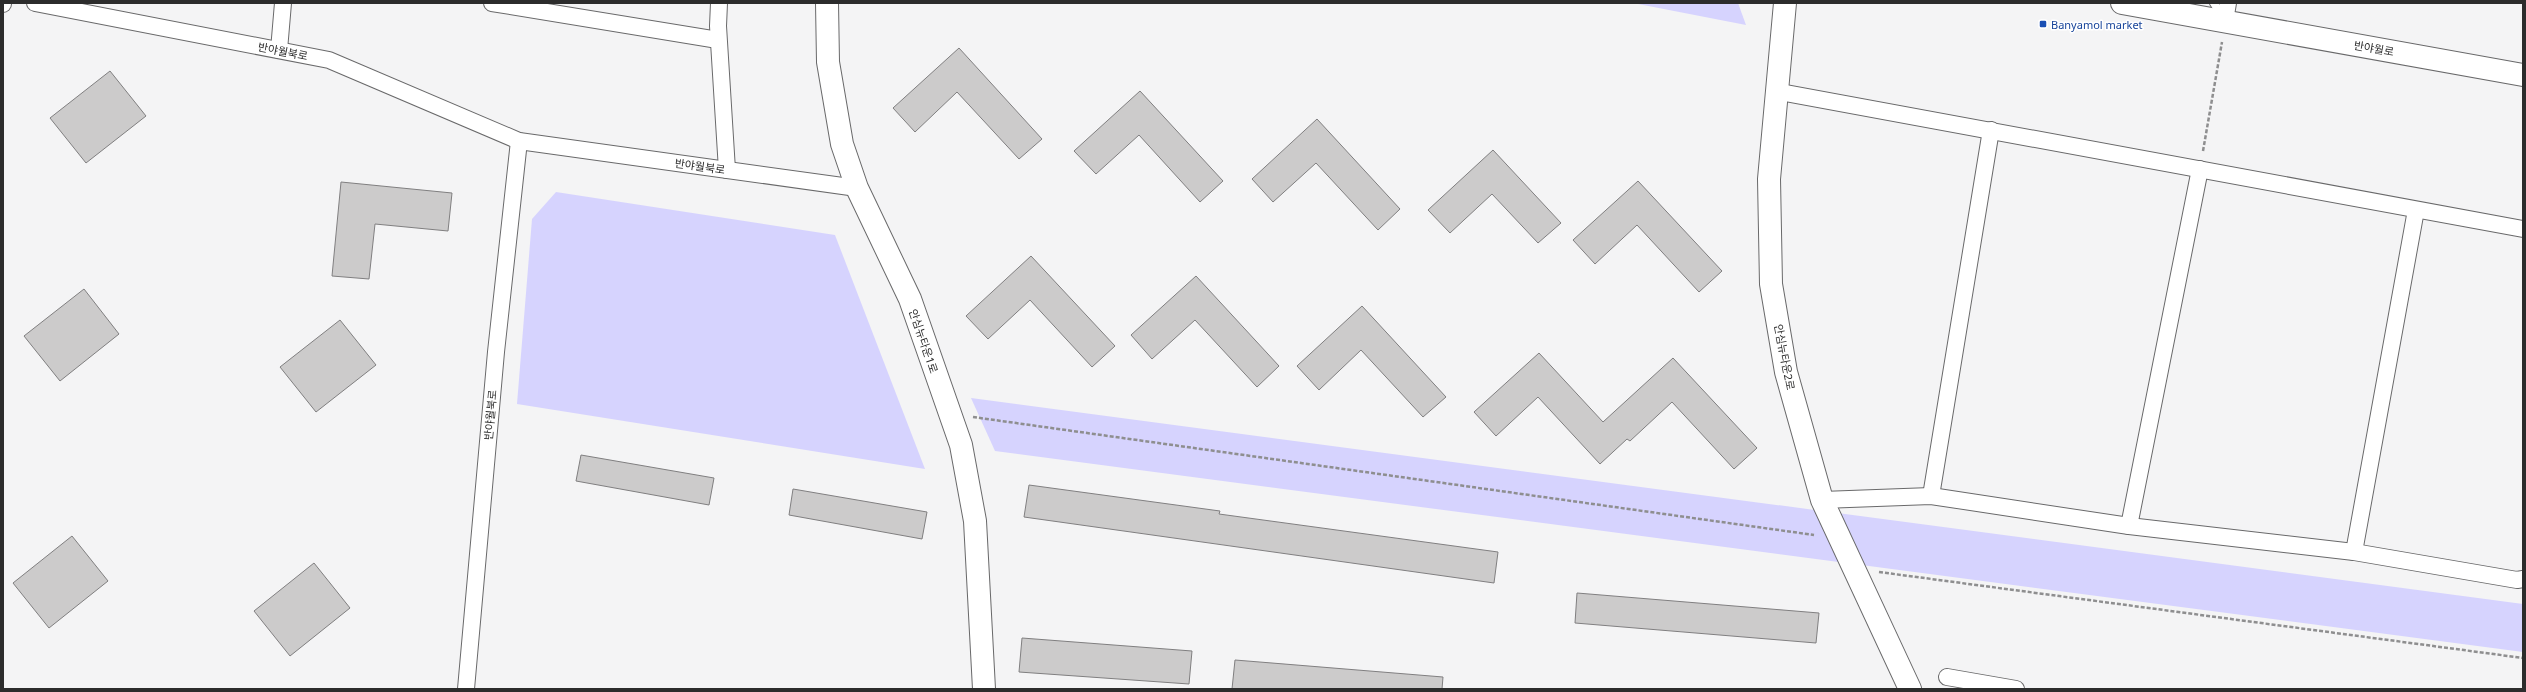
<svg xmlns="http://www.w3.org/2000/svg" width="2526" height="692" viewBox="0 0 2526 692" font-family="'Noto Sans','Noto Sans KR',sans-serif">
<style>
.green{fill:#d6d3fe}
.building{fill:#cccbcb;stroke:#807f80}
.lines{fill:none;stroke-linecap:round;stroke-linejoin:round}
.lane-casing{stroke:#69696a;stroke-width:10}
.street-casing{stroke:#69696a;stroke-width:18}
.secondary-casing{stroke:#69696a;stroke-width:24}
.path{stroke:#8e8e8f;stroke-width:2.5;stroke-dasharray:4 2;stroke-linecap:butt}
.lane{stroke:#fff;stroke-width:8}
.street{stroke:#fff;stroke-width:16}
.secondary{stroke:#fff;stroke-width:22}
.transit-dot{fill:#1a4fb4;stroke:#fff;stroke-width:1.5}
.labels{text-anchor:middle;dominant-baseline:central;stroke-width:3;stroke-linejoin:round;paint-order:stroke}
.transit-label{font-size:11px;fill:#164399;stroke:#fff;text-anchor:start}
.street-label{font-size:11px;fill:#2c2c2c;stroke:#fff}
</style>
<rect width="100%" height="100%" fill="#f4f4f5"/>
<g class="green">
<polygon points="1633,3 1738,3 1746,25"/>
<polygon points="556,192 835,235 925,469 517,404 532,219"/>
<polygon points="971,398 2523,604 2523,652 995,451"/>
</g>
<g class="building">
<polygon points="959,48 1042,139 1019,159 957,92 915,132 893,108"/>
<polygon points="110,71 146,116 86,163 50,118"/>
<polygon points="1140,91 1223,181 1200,202 1139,135 1096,174 1074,151"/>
<polygon points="1317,119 1400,209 1378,230 1316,163 1273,202 1252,179"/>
<polygon points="1493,150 1561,223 1538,243 1492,194 1450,233 1428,210"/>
<polygon points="1638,181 1722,271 1699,292 1637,225 1595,264 1573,240"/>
<polygon points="341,182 452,193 448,231 375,224 369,279 332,276"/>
<polygon points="1031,256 1115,346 1092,367 1030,300 988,339 966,316"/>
<polygon points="1196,276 1279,366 1257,387 1195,320 1152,359 1131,335"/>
<polygon points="84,289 119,334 60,381 24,336"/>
<polygon points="1362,306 1446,397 1423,417 1361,350 1319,390 1297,366"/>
<polygon points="340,320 376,365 316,412 280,367"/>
<polygon points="1539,353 1603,422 1673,358 1757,448 1734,469 1672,402 1630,441 1627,439 1600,464 1538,397 1496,436 1474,412"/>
<polygon points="581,455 714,478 709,505 576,481"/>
<polygon points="1029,485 1220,511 1219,514 1498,552 1494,583 1024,517"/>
<polygon points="793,489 927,512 922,539 789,515"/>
<polygon points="72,536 108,581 49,628 13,583"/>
<polygon points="314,563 350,608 290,656 254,611"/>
<polygon points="1577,593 1819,613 1816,643 1575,623"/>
<polygon points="1022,638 1192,651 1189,684 1019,672"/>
<polygon points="1235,660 1443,677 1442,689 1232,689"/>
</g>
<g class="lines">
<g class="lane-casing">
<polyline id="lane" points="2214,3 2223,18"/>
</g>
<g class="street-casing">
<g id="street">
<polyline points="35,3 329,60 519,141 857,188"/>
<polyline points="492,3 718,40"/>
<polyline points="719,3 718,26 727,170"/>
<polyline points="3,4 3,3"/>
<polyline points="2225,21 2228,3"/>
<polyline points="279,50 283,3"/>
<polyline points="1775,91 2523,229"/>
<polyline points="1931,496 1991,130"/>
<polyline points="1822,500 1931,496 2129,526 2354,552 2517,580 2523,579"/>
<polyline points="2129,526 2200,169"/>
<polyline points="2354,552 2416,210"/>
<polyline points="1947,677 2016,689"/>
<polyline points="466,689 496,352 519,141"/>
</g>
</g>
<g class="secondary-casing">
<g id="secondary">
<polyline points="827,3 828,62 842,144 857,188 910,299 961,445 975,521 984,689"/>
<polyline points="1785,3 1769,179 1771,284 1786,372 1822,500 1910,689"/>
<polyline points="2122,3 2523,75"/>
</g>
</g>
<g class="path">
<polyline points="2203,151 2222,42"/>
<polyline points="973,417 1814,535"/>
<polyline points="1879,572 2523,658"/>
</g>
<use href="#lane" class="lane"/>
<use href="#street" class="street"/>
<use href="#secondary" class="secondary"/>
</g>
<rect class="transit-dot" x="2039" y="20" width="8" height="8" rx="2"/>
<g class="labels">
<g class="transit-label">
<text x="2051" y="24">Banyamol market</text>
</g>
<g class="street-label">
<text transform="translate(2374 48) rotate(10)">반야월로</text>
<text transform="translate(283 51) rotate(11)">반야월북로</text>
<text transform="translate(700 166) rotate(8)">반야월북로</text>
<text transform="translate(924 341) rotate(71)">안심뉴타운1로</text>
<text transform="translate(1785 357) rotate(79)">안심뉴타운2로</text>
<text transform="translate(490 415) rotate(-85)">반야월북로</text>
</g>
</g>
<rect width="2526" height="692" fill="none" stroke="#2c2c2c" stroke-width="8"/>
</svg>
